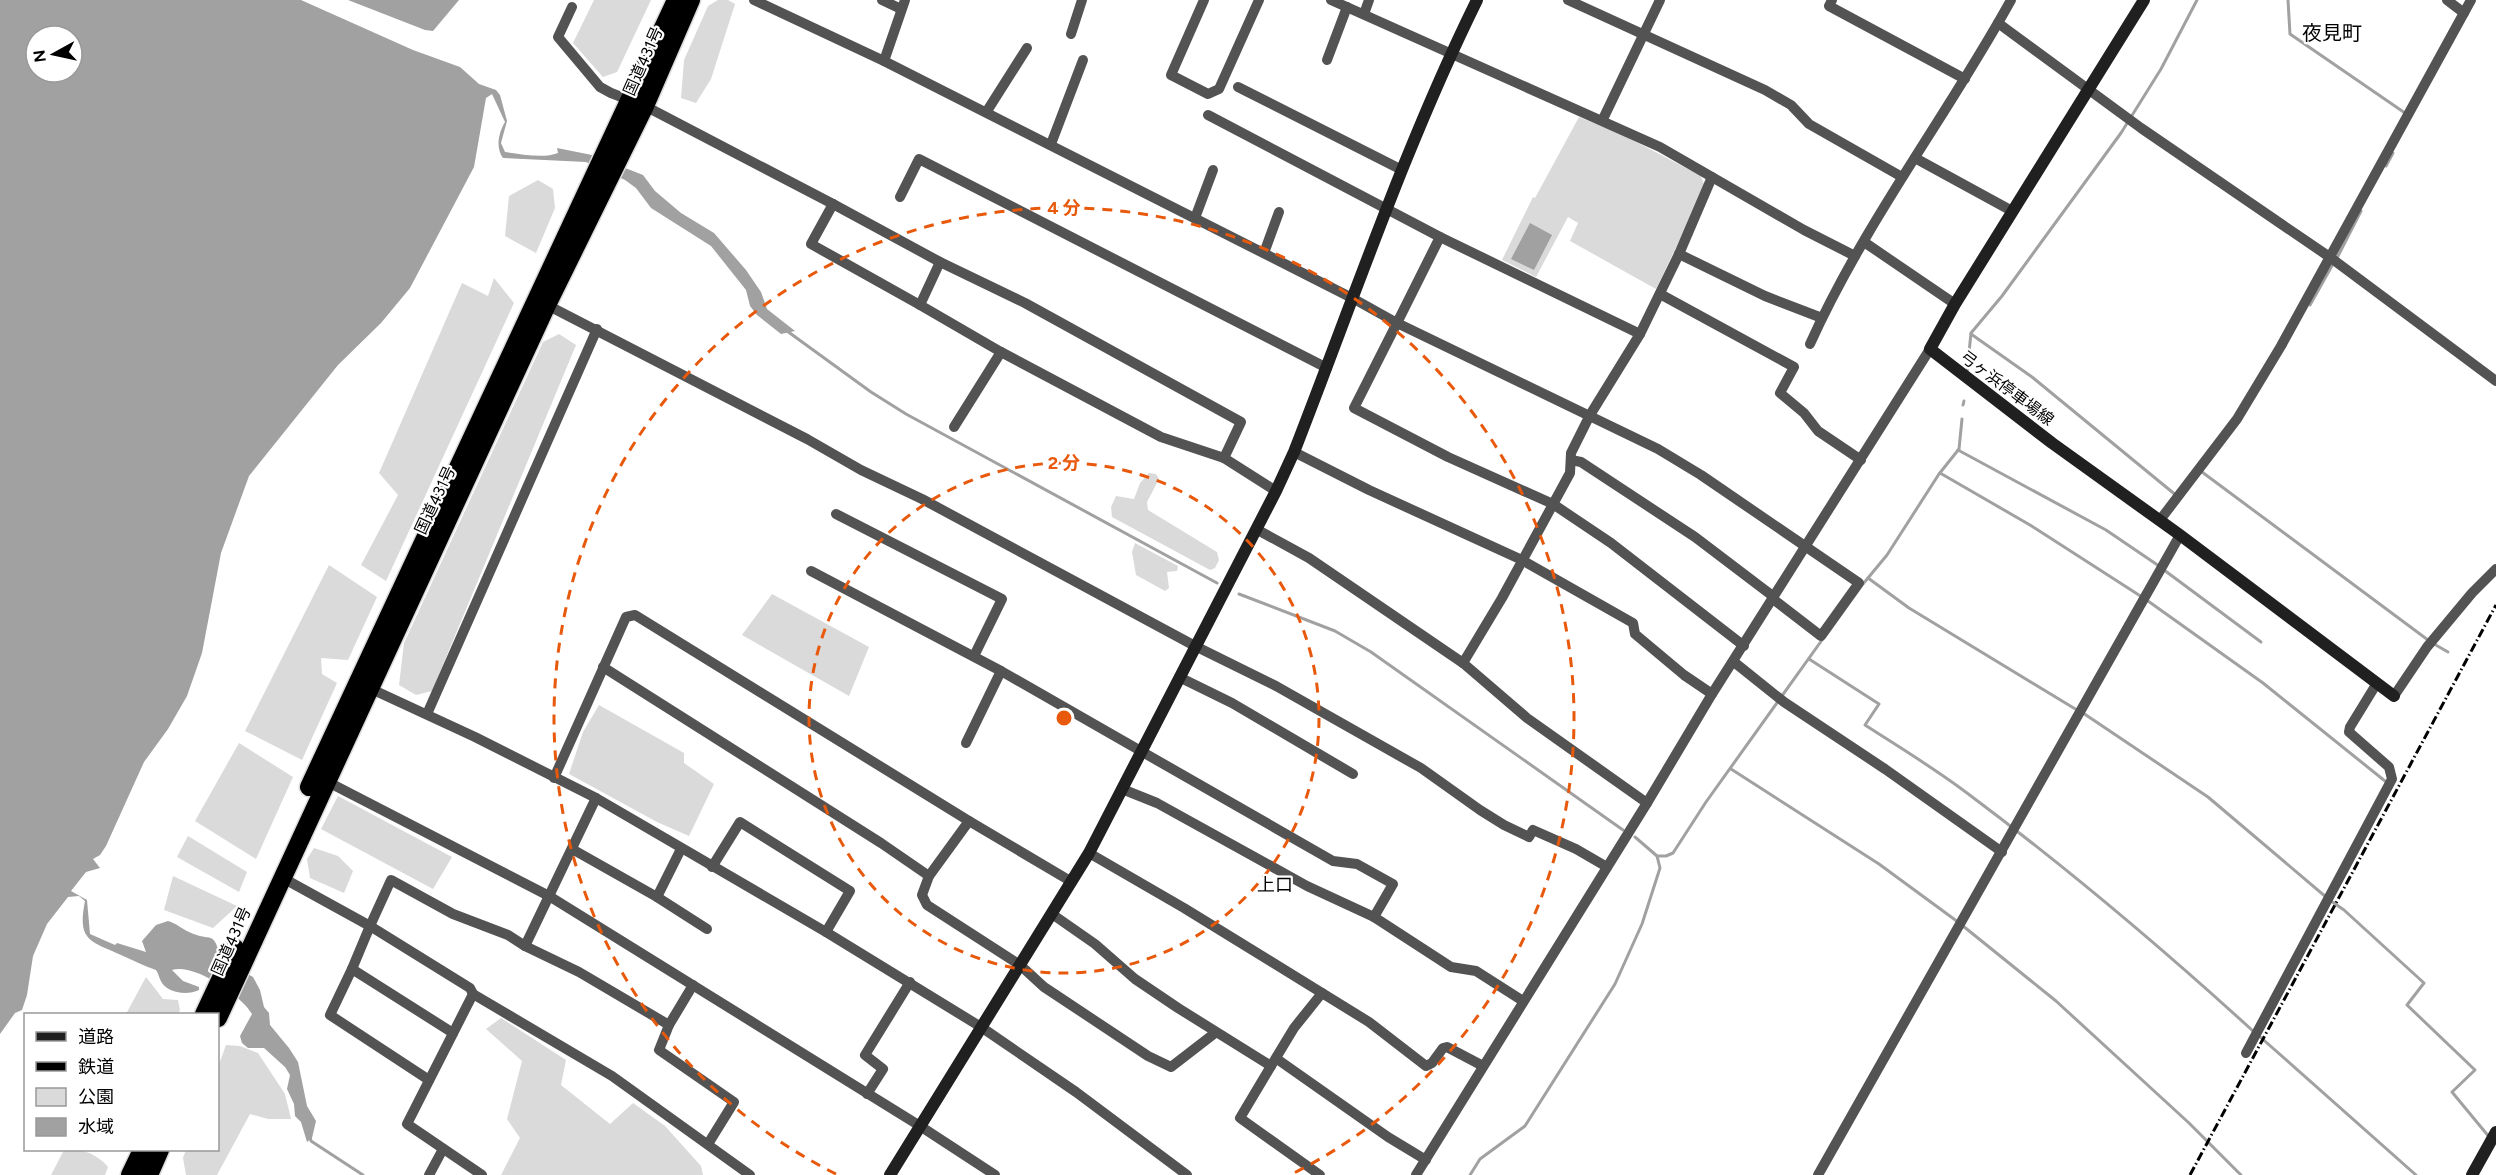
<svg xmlns="http://www.w3.org/2000/svg" width="2496" height="1175" viewBox="0 0 2496 1175" font-family="Figtree,'Noto Sans JP',sans-serif">
<style>
.green{fill:#dadada}
.water{fill:#a1a1a1;fill-rule:evenodd}
.lines{fill:none;stroke-linecap:round;stroke-linejoin:round}
.stream{stroke:#a1a1a1;stroke-width:3}
.highway-casing{stroke:#dbdbdb;stroke-width:21}
.street{stroke:#535353;stroke-width:10}
.secondary{stroke:#202020;stroke-width:12}
.highway{stroke:#000;stroke-width:18}
.rail{stroke:#000;stroke-width:3;stroke-dasharray:9 3 1.5 3;stroke-linecap:butt}
.ring{fill:none;stroke:#e8590c;stroke-width:3;stroke-dasharray:10 8}
.labels{text-anchor:middle;dominant-baseline:central;stroke-width:4.5;stroke-linejoin:round;paint-order:stroke}
.street-label{font-size:16px;fill:#000;stroke:#fff}
.neighbourhood-label{font-size:18px;fill:#000;stroke:#fff}
.quarter-label{font-size:20px;fill:#000;stroke:#fff}
.centre{fill:#e8590c;stroke:#fff;stroke-width:3}
.ring-label{font-size:18px;text-anchor:middle;font-weight:bold;fill:#e8590c;stroke:#fff;stroke-width:4.5;stroke-linejoin:round;paint-order:stroke}
</style>
<rect width="100%" height="100%" fill="#fff"/>
<g class="green">
<polygon points="594,0 651,0 617,72 603,77 573,43"/>
<polygon points="718,0 728,0 735,4 711,79 696,103 681,98 684,60 708,6"/>
<polygon points="1579,117 1623,135 1701,176 1705,187 1656,289 1570,241 1578,223 1568,217 1536,277 1502,260 1533,197 1535,198"/>
<polygon points="538,180 553,189 555,208 536,253 505,236 509,196"/>
<polygon points="494,278 514,303 386,581 361,565 398,495 379,473 462,283 488,296"/>
<polygon points="559,334 576,345 432,691 416,695 399,685 404,643 543,342"/>
<polygon points="1149,473 1156,474 1159,479 1147,502 1148,510 1217,552 1219,560 1215,568 1210,570 1112,517 1111,507 1116,496 1134,499 1140,483"/>
<polygon points="1135,543 1178,566 1177,571 1167,572 1169,588 1165,591 1136,575 1132,552"/>
<polygon points="329,565 377,597 348,660 321,658 322,674 337,683 302,760 245,731"/>
<polygon points="772,594 869,647 849,696 742,635"/>
<polygon points="599,705 684,753 684,763 714,784 689,836 657,822 569,774 583,732"/>
<polygon points="239,743 293,777 256,859 195,821"/>
<polygon points="338,796 452,857 433,889 321,829"/>
<polygon points="188,836 247,872 239,892 177,857"/>
<polygon points="314,848 338,856 353,871 344,893 310,878 307,859"/>
<polygon points="173,876 237,906 213,928 164,910"/>
<polygon points="146,977 163,999 178,1000 180,1010 178,1014 126,1014"/>
<polygon points="501,1018 566,1060 561,1085 610,1124 633,1103 665,1126 701,1166 703,1175 501,1175 520,1138 507,1119 522,1061 486,1029"/>
<polygon points="226,1045 240,1046 258,1053 285,1094 291,1119 268,1119 250,1114 217,1175 186,1175 183,1158 186,1150 218,1150 218,1067"/>
<path d="M 64,1150 C 82,1149 96,1153 108,1167 L 105,1175 L 51,1175 Z"/>
</g>
<g class="water">
<path d="M 0,0 L 301,0 L 413,50 L 460,67 L 479,84 L 496,90 L 500,95 L 507,121 L 501,143 L 505,152 C 521,154 543,159 558,153 L 557,148 L 592,155 L 643,175 L 655,191 L 681,213 L 714,233 L 746,270 L 761,292 L 767,309 L 795,331 L 781,334 L 757,315 L 750,306 L 746,290 L 711,246 L 651,208 L 636,188 L 625,180 L 586,162 L 503,158 C 495,147 499,132 505,122 L 492,94 L 486,98 L 474,167 L 410,288 L 381,323 L 338,365 L 249,476 L 221,553 L 202,653 L 187,696 L 168,729 L 144,762 L 106,846 L 100,855 L 93,859 L 100,868 L 86,872 L 71,891 L 87,900 L 90,934 L 115,945 L 117,943 L 146,952 L 142,941 L 156,925 L 168,921 C 176,923 182,929 189,932 C 212,943 213,928 221,959 L 253,977 L 260,990 L 264,1007 L 269,1013 L 270,1025 L 289,1048 L 298,1062 L 307,1106 L 316,1121 L 312,1138 L 307,1142 L 301,1122 L 295,1116 L 294,1104 L 287,1089 L 290,1075 L 285,1067 L 264,1048 L 248,1048 L 242,1043 L 240,1036 L 252,1014 C 241,995 194,963 172,970 L 183,981 L 199,987 L 199,990 C 188,995 170,994 162,983 C 159,979 159,974 156,970 C 144,966 133,960 121,955 C 90,941 77,941 85,901 L 79,896 L 68,897 L 47,924 L 33,956 L 27,995 L 22,1010 L 15,1013 L 0,1034 ZM 36,36 L 72,36 L 72,72 L 36,72 Z"/>
<polygon points="348,0 459,0 433,31 425,30"/>
<polygon points="1530,223 1552,235 1534,270 1511,259"/>
</g>
<g class="lines">
<g class="stream">
<polyline points="2288,0 2290,34 2405,113"/>
<polyline points="2386,166 2393,153"/>
<polyline points="2337,258 2361,211"/>
<polyline points="2310,305 2333,264"/>
<polyline points="787,331 871,392 906,414 1217,583"/>
<polyline points="1971,334 2032,377 2177,496"/>
<polyline points="1967,372 1971,333 2002,296 2121,133 2161,69 2197,0"/>
<polyline points="1963,405 1964,401"/>
<polyline points="1958,450 2106,530 2159,566"/>
<polyline points="2202,472 2428,640"/>
<polyline points="1940,473 2030,525 2142,597"/>
<polyline points="2164,570 2261,642"/>
<polyline points="1868,578 1909,608 2077,710"/>
<polyline points="1863,584 1887,555 1939,474 1959,449 1962,419"/>
<polyline points="1239,594 1335,631 1371,652 1623,830"/>
<polyline points="2148,601 2263,683 2385,781"/>
<polyline points="2434,644 2448,652"/>
<path d="M 1809,659 L 1879,704 L 1865,725 C 1899,747 1934,768 1967,793 C 2066,867 2162,948 2253,1031"/>
<polyline points="2083,713 2208,797 2326,897"/>
<polyline points="1731,769 1879,864 1958,922"/>
<polyline points="1657,856 1666,856 1673,853 1706,802 1822,640"/>
<polyline points="2331,901 2344,910 2424,983 2407,1005 2475,1070 2452,1092 2490,1138"/>
<polyline points="1963,926 2056,1001 2189,1123 2241,1175"/>
<polyline points="2258,1035 2416,1175"/>
<polyline points="310,1136 311,1141 363,1175"/>
<polyline points="1470,1175 1480,1159 1525,1126 1615,984 1642,924 1660,868 1657,856 1635,837"/>
</g>
<g class="highway-casing">
<g id="highway">
<polyline points="309,787 676,0"/>
<polyline points="204,1014 235,948"/>
<polyline points="218,1018 547,305 645,106 691,0"/>
<polyline points="130,1175 142,1150"/>
<polyline points="149,1175 160,1150"/>
</g>
</g>
<g class="street">
<polyline points="754,0 884,61 905,0"/>
<polyline points="882,0 901,9"/>
<polyline points="1204,0 1171,75 1208,94 1219,89 1259,0"/>
<polyline points="1331,0 1660,147 1804,230 1855,256"/>
<polyline points="1568,0 1765,90 1791,105 1809,124 1902,177"/>
<polyline points="1832,0 1829,6 1965,79"/>
<polyline points="2447,0 2464,13"/>
<polyline points="572,7 558,37 600,87 611,93 645,106 833,204 940,262 1025,303 1241,422 1224,458 1276,491"/>
<polyline points="1364,14 1369,0"/>
<polyline points="1998,23 2141,128 2331,258 2496,381"/>
<polyline points="1071,34 1082,0"/>
<polyline points="1327,60 1347,7"/>
<polyline points="884,61 1354,299 1397,323 1440,237 1640,334"/>
<polyline points="1238,87 1402,170"/>
<polyline points="987,111 1027,48"/>
<polyline points="1208,115 1440,237"/>
<polyline points="1603,119 1660,0"/>
<polyline points="1051,144 1083,60"/>
<polyline points="1915,158 2012,211"/>
<polyline points="900,197 919,159 1327,368"/>
<polyline points="833,204 811,244 920,305"/>
<polyline points="1195,218 1213,170"/>
<polyline points="1864,242 1955,304"/>
<polyline points="1264,253 1279,212"/>
<polyline points="1679,254 1765,296 1822,318"/>
<polyline points="940,262 920,305 1001,352 1161,437 1224,458"/>
<polyline points="1660,294 1794,367 1780,393 1804,413 1818,431 1861,460"/>
<polyline points="547,305 807,439 861,470 922,499 1195,646 1276,686 1421,768 1480,810 1504,825 1529,837 1533,830 1576,849 1607,867"/>
<path d="M 1810,344 C 1865,222 1947,116 2011,0"/>
<polyline points="954,427 1001,352"/>
<polyline points="1294,452 1369,490 1522,560 1633,623 1635,634 1684,675 1712,694"/>
<polyline points="1571,460 1581,462 1695,537 1774,597"/>
<polyline points="836,514 1002,599 974,656"/>
<polyline points="2160,520 2237,419 2281,346 2471,0"/>
<polyline points="1256,529 1309,558 1463,663 1502,598 1570,473 1571,453 1590,415 1640,334 1679,254 1712,177"/>
<polyline points="811,571 1001,671 1333,861 1357,864 1393,884 1374,917 1451,967 1476,971 1523,1001"/>
<polyline points="1744,646 1611,543 1553,504 1448,457 1354,408 1397,323 1658,449 1701,475 1859,583 1821,636 1773,599"/>
<polyline points="1734,662 1784,702 1885,769 2002,852"/>
<polyline points="1463,663 1527,718 1647,803"/>
<polyline points="603,667 881,843 929,876"/>
<polyline points="1179,677 1232,703 1353,774"/>
<polyline points="367,687 475,737 596,798 826,932 981,1027 1076,1092 1187,1175"/>
<polyline points="2394,696 2427,647 2472,593 2496,569"/>
<polyline points="427,714 597,329"/>
<polyline points="966,743 1001,671"/>
<polyline points="554,778 626,617 635,615 969,821 1072,882"/>
<polyline points="326,781 549,896 920,1126 995,1175"/>
<polyline points="1122,789 1157,803 1307,886 1374,917"/>
<polyline points="596,798 525,946 579,972 669,1025 659,1050 734,1102 708,1144"/>
<polyline points="969,821 929,876 922,895 927,905 1020,965 1044,987 1148,1056 1171,1067 1215,1033"/>
<polyline points="572,849 657,897 681,849"/>
<polyline points="1089,853 1184,908 1369,1022 1426,1066 1432,1063 1443,1048 1447,1047 1483,1066"/>
<polyline points="712,867 740,822 850,891 826,932"/>
<polyline points="281,877 370,926 391,880 453,914 508,935 525,946"/>
<polyline points="657,897 707,929"/>
<polyline points="1052,914 1095,944 1135,979 1178,1008 1271,1066 1294,1028 1322,993"/>
<polyline points="352,969 370,926 470,988 473,994"/>
<polyline points="669,1025 693,985"/>
<polyline points="2246,1053 2392,779 2389,767 2349,732 2350,727 2377,683"/>
<polyline points="1277,1059 1388,1137 1426,1160"/>
<polyline points="1271,1066 1240,1118 1320,1175"/>
<polyline points="429,1080 330,1015 352,969 453,1033"/>
<polyline points="867,1094 883,1069 865,1055 910,982"/>
<polyline points="429,1175 443,1149"/>
<polyline points="482,1175 407,1124 473,994 612,1076 750,1175"/>
<polyline points="1416,1175 1647,803 1712,694 1930,349"/>
<polyline points="1818,1175 2180,535"/>
</g>
<g class="secondary">
<polyline points="2144,0 1955,304 1930,349 2052,443 2180,535 2394,696"/>
<path d="M 890,1175 L 1089,853 L 1276,491 L 1294,452 C 1353,301 1405,146 1477,0"/>
<polyline points="2472,1175 2496,1132"/>
</g>
<use href="#highway" class="highway"/>
<polyline class="rail" points="2190,1175 2496,605"/>
</g>
<g class="ring">
<circle cx="1064" cy="718" r="255"/>
<path d="M836 1174A510 510 0 1 1 1292 1174"/>
</g>
<g class="labels">
<g class="street-label">
<text transform="translate(643 61) rotate(-66)">国道431号</text>
<text transform="translate(2007 388) rotate(37)">弓ヶ浜停車場線</text>
<text transform="translate(435 500) rotate(-65)">国道431号</text>
<text transform="translate(231 941) rotate(-66)">国道431号</text>
</g>
<g class="neighbourhood-label">
<text x="1275" y="885">上口</text>
</g>
<g class="quarter-label">
<text x="2332" y="33">夜見町</text>
</g>
</g>
<circle cx="1064" cy="718" r="9" class="centre"/>
<g class="ring-label">
<text x="1064" y="214">4 分</text>
<text x="1064" y="469">2 分</text>
</g>
<rect x="24" y="1013" width="195" height="138" fill="#ffffff" stroke="#999999" stroke-width="1.5"/>
<rect x="36" y="1032" width="30" height="9" fill="#202020" stroke="#999999" stroke-width="1.5"/>
<text x="78" y="1043" font-size="18" fill="#000000">道路</text>
<rect x="36" y="1062" width="30" height="9" fill="#000000" stroke="#999999" stroke-width="1.5"/>
<text x="78" y="1073" font-size="18" fill="#000000">鉄道</text>
<rect x="36" y="1088" width="30" height="18" fill="#dadada" stroke="#999999" stroke-width="1.5"/>
<text x="78" y="1103" font-size="18" fill="#000000">公園</text>
<rect x="36" y="1118" width="30" height="18" fill="#a1a1a1" stroke="#999999" stroke-width="1.5"/>
<text x="78" y="1133" font-size="18" fill="#000000">水域</text>
<g transform="translate(54 54) rotate(262)"><circle r="28" fill="#ffffff" stroke="#999999" stroke-width="1.5"/>
<path d="M0-4.5L10 22L0 15L-10 22Z" fill="#000000"/>
<text y="-9" font-size="16" font-weight="bold" text-anchor="middle" fill="#000000">N</text>
</g>
</svg>
